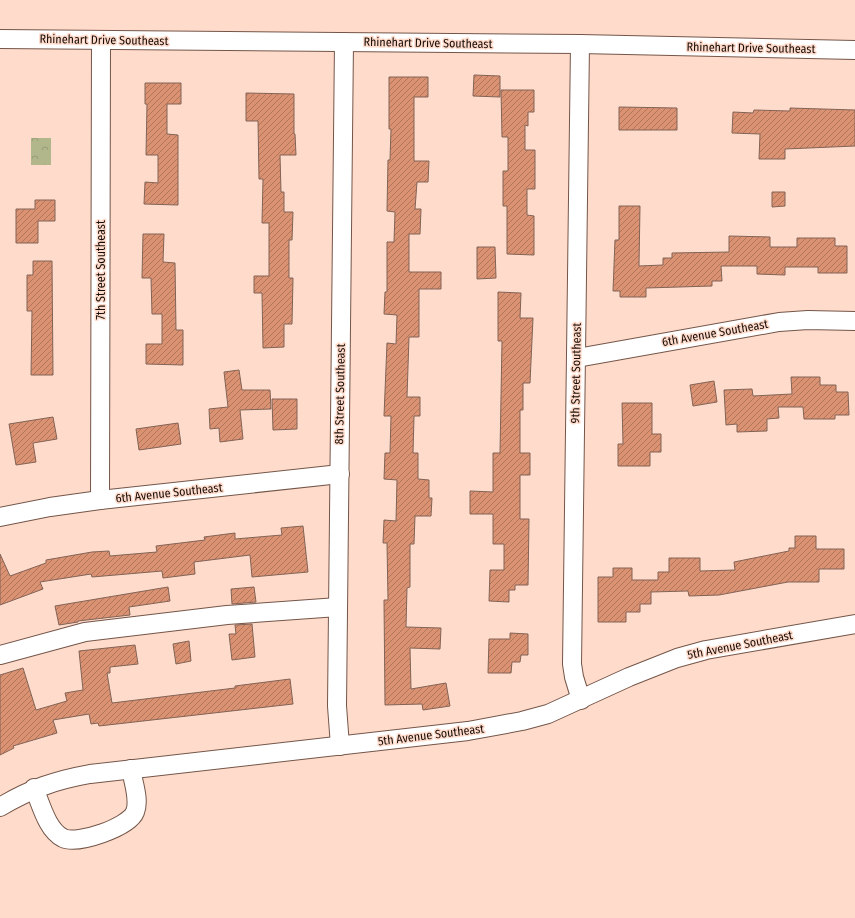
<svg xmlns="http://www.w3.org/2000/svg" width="855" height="918" viewBox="0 0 855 918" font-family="'Fira Sans Condensed',sans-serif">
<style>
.forest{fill:url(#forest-crowns)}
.building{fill:url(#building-hatch);stroke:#826356}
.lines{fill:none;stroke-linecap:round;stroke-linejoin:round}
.minor-casing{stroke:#745649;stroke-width:20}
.minor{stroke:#fff;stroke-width:18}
.labels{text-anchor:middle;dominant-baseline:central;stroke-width:3;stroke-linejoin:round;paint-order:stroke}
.street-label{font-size:12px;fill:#170c07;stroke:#ffdbcb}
</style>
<defs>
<pattern id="forest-crowns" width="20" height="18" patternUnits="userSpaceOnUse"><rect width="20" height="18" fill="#b1b78a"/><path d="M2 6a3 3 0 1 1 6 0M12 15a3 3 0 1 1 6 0" fill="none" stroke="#989c76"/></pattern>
<pattern id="building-hatch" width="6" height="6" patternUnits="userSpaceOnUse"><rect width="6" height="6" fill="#da9272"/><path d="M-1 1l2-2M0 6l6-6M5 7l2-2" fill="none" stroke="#b0765c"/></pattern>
</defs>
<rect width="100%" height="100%" fill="#ffdbcb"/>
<rect class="forest" x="31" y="138" width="20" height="27"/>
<g class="building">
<polygon points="474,75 500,76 500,97 473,96"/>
<polygon points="389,77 428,77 428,97 414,97 414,161 429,161 428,182 417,182 415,209 421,209 420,234 409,234 409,272 441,272 441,289 419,289 419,337 409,337 407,397 420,397 420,416 414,416 413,453 418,453 418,479 429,480 429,498 432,498 431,516 415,516 414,544 410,544 410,587 407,588 406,627 441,628 440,649 410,648 411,689 446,683 450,706 423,710 422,704 385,705 384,600 388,600 387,543 383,543 384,520 396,521 397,480 384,479 385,453 390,453 391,416 384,416 387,343 396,344 397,315 384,314 385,292 387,292 387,242 394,242 395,212 387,211 388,160 390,160 391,129 389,129"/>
<polygon points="145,83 181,83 181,104 167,104 167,134 178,135 178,205 144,204 145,182 158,183 158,155 146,155 147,104 145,104"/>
<polygon points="501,90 534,90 534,112 528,112 528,126 525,125 525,150 535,150 535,189 527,189 527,215 534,216 534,255 507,254 507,206 503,206 503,171 508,171 508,137 502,137"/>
<polygon points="246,93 294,94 294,134 295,134 296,155 280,155 281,192 284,192 284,212 293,212 292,240 289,240 289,278 293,278 292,324 284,324 284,347 263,348 262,293 254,293 254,276 269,276 269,223 262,223 263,179 259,179 258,121 246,121"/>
<polygon points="619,107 677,108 677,130 619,130"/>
<polygon points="790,108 855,110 855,146 785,149 785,159 759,159 760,134 732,133 733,112 753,113 754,110 790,111"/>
<polygon points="772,192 785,192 785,206 772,207"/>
<polygon points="35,200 55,200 55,221 38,221 38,243 16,243 16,209 35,209"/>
<polygon points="619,206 640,206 639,266 663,265 663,258 672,258 672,253 729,252 729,236 770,237 770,247 797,247 797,238 835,238 835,246 847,246 847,273 818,273 818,267 785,267 785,275 757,274 757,266 721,266 722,281 712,281 712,286 646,288 646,297 620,297 620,291 613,291 615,240 619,240"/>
<polygon points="143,234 164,234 163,262 175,263 176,330 183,330 183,365 146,364 146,344 162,344 162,314 152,314 151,278 142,278"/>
<polygon points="477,247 495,247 496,278 477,279"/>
<polygon points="33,261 52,261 53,375 31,375 32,311 27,311 27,275 33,275"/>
<polygon points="498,292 521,293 520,318 533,318 530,383 523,383 523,410 520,410 520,453 530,453 530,475 520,475 520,519 529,519 528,585 515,585 515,590 509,590 509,602 489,601 490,570 504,570 504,544 493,544 493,514 470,514 470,491 493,492 493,453 500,453 502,341 498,341"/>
<polygon points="239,370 242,390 270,390 271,409 240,410 243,439 220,442 219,428 210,429 209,409 228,407 224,372"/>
<polygon points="791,377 820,377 820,385 836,385 836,392 848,392 849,415 835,415 835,419 804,419 803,407 778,407 779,418 767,419 767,431 737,432 737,424 726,425 724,390 752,389 753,396 792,394"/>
<polygon points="714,381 717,402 693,406 690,385"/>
<polygon points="272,399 297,399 297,429 273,430"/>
<polygon points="622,403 652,403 652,434 661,434 661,452 650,452 650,466 618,466 618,444 623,444"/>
<polygon points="53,417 57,439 33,443 36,462 16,465 9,424"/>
<polygon points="178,423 181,444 139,450 136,429"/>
<polygon points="303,526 308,572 252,577 250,555 194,562 195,574 163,578 162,571 92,577 91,574 40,582 43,589 0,605 0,554 10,576 46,563 46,560 92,552 109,551 110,556 157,552 156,546 205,540 204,537 235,533 235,539 282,535 281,528"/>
<polygon points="795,536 816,536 816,549 844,549 844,569 819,569 819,582 788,582 719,595 689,596 688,591 651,592 651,604 640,604 640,612 626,612 626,622 598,622 598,577 613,577 613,568 632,568 632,580 658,580 658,572 669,572 669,558 700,558 700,571 735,570 734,562 789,551 789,548 795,548"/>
<polygon points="168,587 170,601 129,607 130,615 78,621 78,622 59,625 55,606"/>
<polygon points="254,587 256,602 232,604 231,589"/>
<polygon points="252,624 255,657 232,660 229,634 236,634 235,625"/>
<polygon points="510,633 528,634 528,655 521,655 520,662 512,662 511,673 488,673 489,639 510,639"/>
<polygon points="189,641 191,661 176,664 173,644"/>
<polygon points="135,645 138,664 110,667 110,673 107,673 112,703 235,688 235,686 290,679 293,704 99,726 98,723 91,724 89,714 53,720 57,733 13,746 14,748 0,755 0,675 23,668 36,710 67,701 65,693 83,690 79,651"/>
</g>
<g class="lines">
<g class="minor-casing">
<g id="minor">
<polyline points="0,39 580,44 855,50"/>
<polyline points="580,44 572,664 574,677 581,700"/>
<polyline points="577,358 779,322 808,320 855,321"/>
<polyline points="100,500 101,40"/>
<polyline points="0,517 50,507 100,500 340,474"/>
<polyline points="0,655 85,632 227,615 338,607"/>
<polyline points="340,746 337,706 344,42"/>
<path d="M 34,788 C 41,804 47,830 63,838 C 78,845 129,827 135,812 C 140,800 133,782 131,769"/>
<path d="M 0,807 C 30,789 56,780 90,774 L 468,731 L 522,721 L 548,714 L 629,677 L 677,658 L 706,650 L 855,624"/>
</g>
</g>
<use href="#minor" class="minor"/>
</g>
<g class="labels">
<g class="street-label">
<text transform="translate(104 40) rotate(1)">Rhinehart Drive Southeast</text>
<text transform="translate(428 43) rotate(1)">Rhinehart Drive Southeast</text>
<text transform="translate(751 48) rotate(1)">Rhinehart Drive Southeast</text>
<text transform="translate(101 270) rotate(-90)">7th Street Southeast</text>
<text transform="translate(715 333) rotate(-10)">6th Avenue Southeast</text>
<text transform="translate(576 373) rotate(-89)">9th Street Southeast</text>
<text transform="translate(340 394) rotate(-89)">8th Street Southeast</text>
<text transform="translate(169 493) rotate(-6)">6th Avenue Southeast</text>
<text transform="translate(740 645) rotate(-11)">5th Avenue Southeast</text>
<text transform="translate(431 735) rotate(-7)">5th Avenue Southeast</text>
</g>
</g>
</svg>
